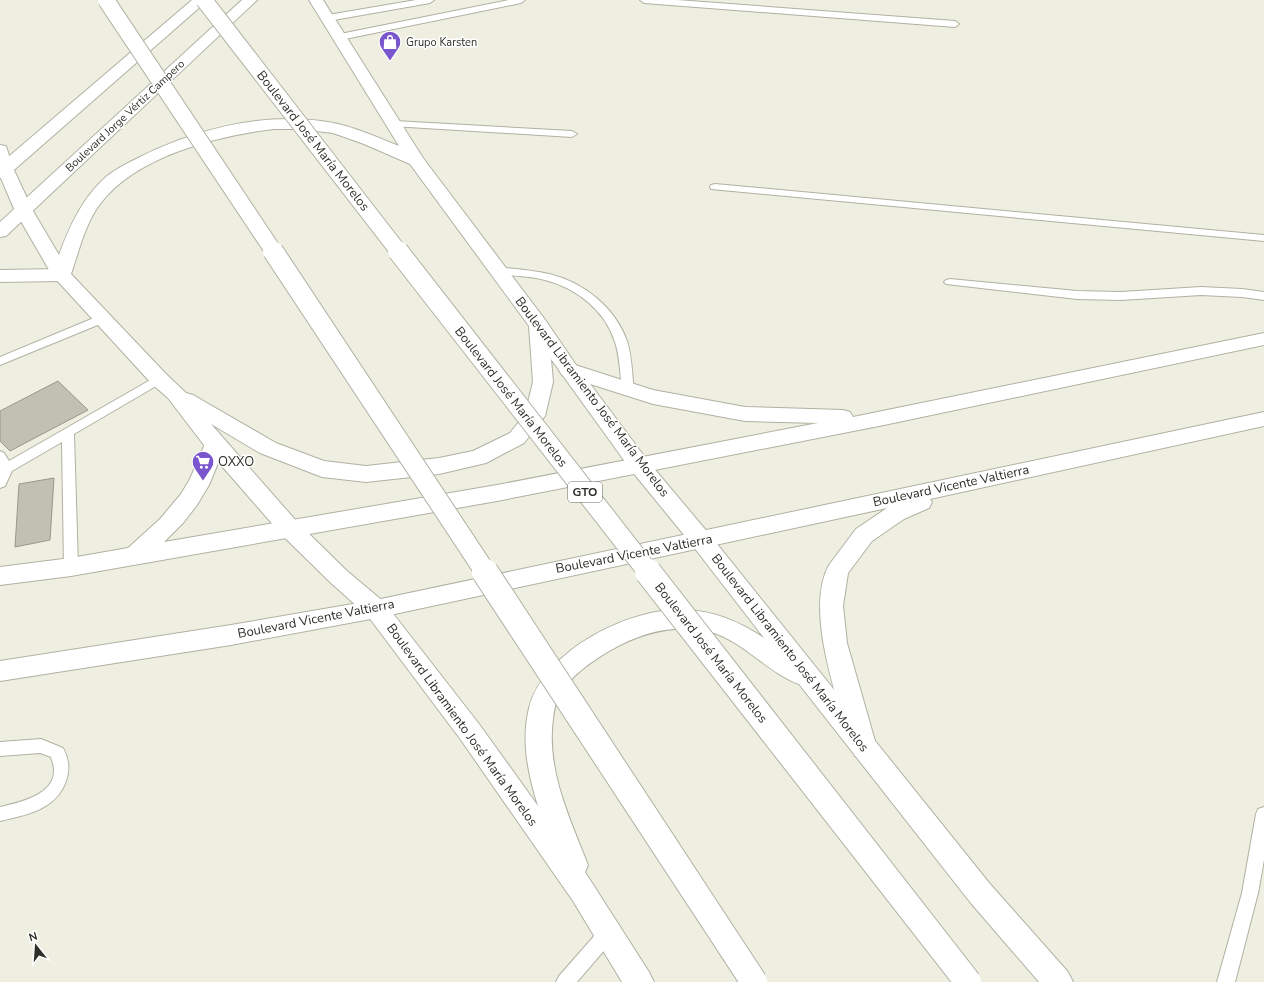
<svg xmlns="http://www.w3.org/2000/svg" width="1264" height="982" viewBox="0 0 1264 982" font-family="'Nunito Sans',sans-serif">
<style>
.building{fill:#c1c1b3;stroke:#97978a}
.lines{fill:none;stroke-linecap:round;stroke-linejoin:round}
.service-casing{stroke:#b0b1a3;stroke-width:2}
.tertiary-casing{stroke:#b0b1a3;stroke-width:2}
.secondary-casing{stroke:#b0b1a3;stroke-width:2}
.service{fill:#fff;fill-rule:evenodd}
.tertiary{fill:#fff;fill-rule:evenodd}
.secondary{fill:#fff;fill-rule:evenodd}
.primary-bridge-far2-casing{stroke:#b0b1a3;stroke-width:18;stroke-linecap:butt}
.primary-bridge-far1-casing{stroke:#b0b1a3;stroke-width:22;stroke-linecap:butt}
.primary-bridge-casing{stroke:#b0b1a3;stroke-width:28;stroke-linecap:butt}
.primary-bridge-far2{stroke:#fff;stroke-width:16}
.primary-bridge-far1{stroke:#fff;stroke-width:20}
.primary-bridge{stroke:#fff;stroke-width:26}
.labels{text-anchor:middle;dominant-baseline:central;stroke-width:3;stroke-linejoin:round;paint-order:stroke}
.far-poi-label{font-size:11px;fill:#2f2f29;stroke:#fff;text-anchor:start}
.far-street-label{font-size:11px;fill:#2f2f29;stroke:#fff}
.shield{fill:#fff;stroke:#6d6d69;stroke-width:1}
.shield-label{font-size:12px;font-weight:bold;fill:#2f2f29}
.street-label{font-size:13px;fill:#2f2f29;stroke:#fff}
.poi-label{font-size:13px;fill:#2f2f29;stroke:#fff;text-anchor:start}
</style>
<rect width="100%" height="100%" fill="#eeefe0"/>
<g class="building">
<polygon points="58,381 88,410 10,451 0,441 0,411"/>
<polygon points="54,478 50,540 15,547 19,484"/>
</g>
<g class="lines">
<g class="service-casing">
<g id="service">
<polygon points="416,0 434,0 430,3 328,21 324,18 328,15"/>
<polygon points="509,0 525,0 521,3 340,40 336,37 340,34"/>
<polygon points="640,0 677,0 955,21 959,24 955,27 644,3"/>
<polygon points="395,121 572,131 577,134 572,137 392,126 390,124"/>
<polygon points="715,184 1264,235 1264,241 711,189 710,187 711,185"/>
<path d="M 497,267 C 514,269 532,270 549,274 C 583,282 615,307 627,341 C 632,357 632,374 634,390 L 632,393 L 628,394 L 624,393 L 622,390 C 620,374 620,357 615,342 C 605,310 576,288 545,280 C 528,275 510,277 493,272 L 492,270 L 493,268 Z"/>
<polygon points="950,279 1077,291 1121,292 1201,287 1242,289 1264,292 1264,300 1242,297 1201,295 1121,300 1077,299 946,284 944,282 946,280"/>
<polygon points="101,315 105,316 107,319 105,322 0,365 0,357"/>
<polygon points="159,375 163,376 165,379 163,382 74,434 78,567 76,571 71,572 66,571 64,567 62,442 12,471 5,486 0,488 0,451 4,453 9,461"/>
<path d="M 41,739 L 63,748 C 69,759 70,770 66,781 C 56,810 26,815 0,821 L 0,807 C 18,803 55,795 54,770 C 54,766 52,761 51,757 L 40,753 L 0,756 L 0,742 Z"/>
<polygon points="1264,807 1264,860 1258,893 1235,982 1217,982 1242,893 1256,814 1258,809"/>
<polygon points="608,925 614,927 617,933 614,939 577,982 556,982 559,976 602,927"/>
</g>
</g>
<g class="tertiary-casing">
<path id="tertiary" d="M 309,0 L 323,0 L 423,158 L 546,321 L 576,365 L 647,460 L 709,534 L 990,884 L 1068,972 L 1073,982 L 1039,982 L 970,902 L 799,684 C 766,672 742,639 707,631 C 672,624 641,633 611,650 C 592,661 570,676 559,696 C 555,703 554,711 553,719 C 546,770 570,819 588,865 L 585,872 L 649,972 L 654,982 L 622,982 L 573,901 L 461,740 L 368,616 L 331,583 L 282,535 L 207,449 L 168,398 L 152,384 L 52,275 L 15,211 L 0,176 L 0,145 L 6,146 L 13,168 L 33,211 L 59,255 C 70,225 83,197 107,176 C 116,169 126,164 136,159 C 192,130 259,113 321,121 C 348,124 374,136 399,146 ZM 274,129 L 299,129 L 333,133 L 364,144 L 410,164 L 529,326 L 533,382 L 525,414 L 510,433 L 473,451 L 439,458 L 366,466 L 324,461 L 276,443 L 193,395 L 186,393 L 166,374 L 71,274 C 79,251 85,224 100,204 C 136,156 217,136 274,129 ZM 551,359 L 631,470 L 693,546 L 764,638 C 740,622 715,611 686,610 C 631,606 543,651 529,708 C 521,741 528,774 538,806 L 479,724 L 384,602 L 347,571 L 298,523 L 211,424 L 260,453 L 322,477 L 366,482 L 439,474 L 486,463 L 524,443 L 545,416 L 553,382 Z"/>
</g>
<g class="secondary-casing">
<g id="secondary">
<polygon points="192,0 208,0 6,177 0,178 0,164"/>
<polygon points="242,0 257,0 6,236 0,237 0,222"/>
<polygon points="61,269 68,271 70,275 68,279 61,281 0,282 0,270"/>
<polygon points="1264,333 1264,345 884,425 497,501 71,576 0,585 0,567 71,558 128,548 160,519 181,494 190,479 207,439 215,436 223,439 226,444 209,485 197,505 183,523 164,542 497,485 818,423 745,421 653,404 562,375 559,370 562,365 569,363 653,390 745,407 843,410 850,412 853,417"/>
<path d="M 1264,412 L 1264,426 L 930,499 L 932,502 L 929,508 L 904,519 L 872,541 L 848,573 L 843,606 L 847,643 L 877,748 L 873,756 L 864,759 L 855,756 L 851,748 C 838,700 804,610 829,565 L 856,529 L 887,508 L 376,618 L 231,645 L 0,681 L 0,661 L 231,625 L 376,600 Z"/>
</g>
</g>
<use href="#service" class="service"/>
<use href="#tertiary" class="tertiary"/>
<use href="#secondary" class="secondary"/>
<g class="primary-bridge-far2-casing">
<g id="primary-bridge-far2">
<polyline points="106,0 274,252"/>
<polyline points="204,0 399,252"/>
</g>
</g>
<g class="primary-bridge-far1-casing">
<g id="primary-bridge-far1">
<polyline points="273,251 486,573"/>
<polyline points="398,251 649,573"/>
</g>
</g>
<g class="primary-bridge-casing">
<g id="primary-bridge">
<polyline points="485,572 754,982"/>
<polyline points="648,572 968,982"/>
</g>
</g>
<use href="#primary-bridge-far2" class="primary-bridge-far2"/>
<use href="#primary-bridge-far1" class="primary-bridge-far1"/>
<use href="#primary-bridge" class="primary-bridge"/>
</g>
<defs>
<g id="shop-pin" transform="scale(1.15)"><path d="M0 17L-7.5 6A9.5 9.5 0 1 1 7.5 6Z" fill="#7955ce" stroke="#fff"/><path d="M-5-2.5h2.3a2.7 3.5 0 0 1 5.4 0H5L5.5 6h-11ZM-1.5-2.5h3a1.5 2.3 0 0 0-3 0Z" fill="#fff"/></g>
<g id="supermarket-pin" transform="scale(1.15)"><path d="M0 17L-7.5 6A9.5 9.5 0 1 1 7.5 6Z" fill="#7955ce" stroke="#fff"/><path d="M-6-5.5h2.5l.6 2H6L4.5 2H-2.5L-4.4-4H-6ZM-1.5 3.2a1.3 1.3 0 1 0 .1 0ZM3 3.2a1.3 1.3 0 1 0 .1 0Z" fill="#fff"/></g>
</defs>
<g fill-rule="evenodd">
<use href="#shop-pin" x="390" y="42"/>
<use href="#supermarket-pin" x="203" y="462"/>
</g>
<g class="labels">
<g class="far-poi-label">
<text x="406" y="42">Grupo Karsten</text>
</g>
<g class="far-street-label">
<text transform="translate(125 116) rotate(-43)">Boulevard Jorge Vértiz Campero</text>
</g>
<rect class="shield" x="568" y="482" width="34" height="20" rx="3"/>
<g class="shield-label">
<text x="585" y="492">GTO</text>
</g>
<g class="street-label">
<text transform="translate(313 141) rotate(52)">Boulevard José María Morelos</text>
<text transform="translate(511 397) rotate(52)">Boulevard José María Morelos</text>
<text transform="translate(592 397) rotate(53)">Boulevard Libramiento José María Morelos</text>
<text transform="translate(951 486) rotate(-12)">Boulevard Vicente Valtierra</text>
<text transform="translate(634 554) rotate(-11)">Boulevard Vicente Valtierra</text>
<text transform="translate(316 619) rotate(-11)">Boulevard Vicente Valtierra</text>
<text transform="translate(711 653) rotate(52)">Boulevard José María Morelos</text>
<text transform="translate(790 653) rotate(52)">Boulevard Libramiento José María Morelos</text>
<text transform="translate(462 725) rotate(54)">Boulevard Libramiento José María Morelos</text>
</g>
<g class="poi-label">
<text x="218" y="462">OXXO</text>
</g>
</g>
<g transform="translate(36 946) rotate(343)" stroke="#ffffff" stroke-width="3" paint-order="stroke">
<path d="M0-3L7 15L0 10L-7 15Z" fill="#2f2f29"/>
<text y="-6" font-size="11" font-weight="bold" text-anchor="middle" fill="#2f2f29">N</text>
</g>
</svg>
